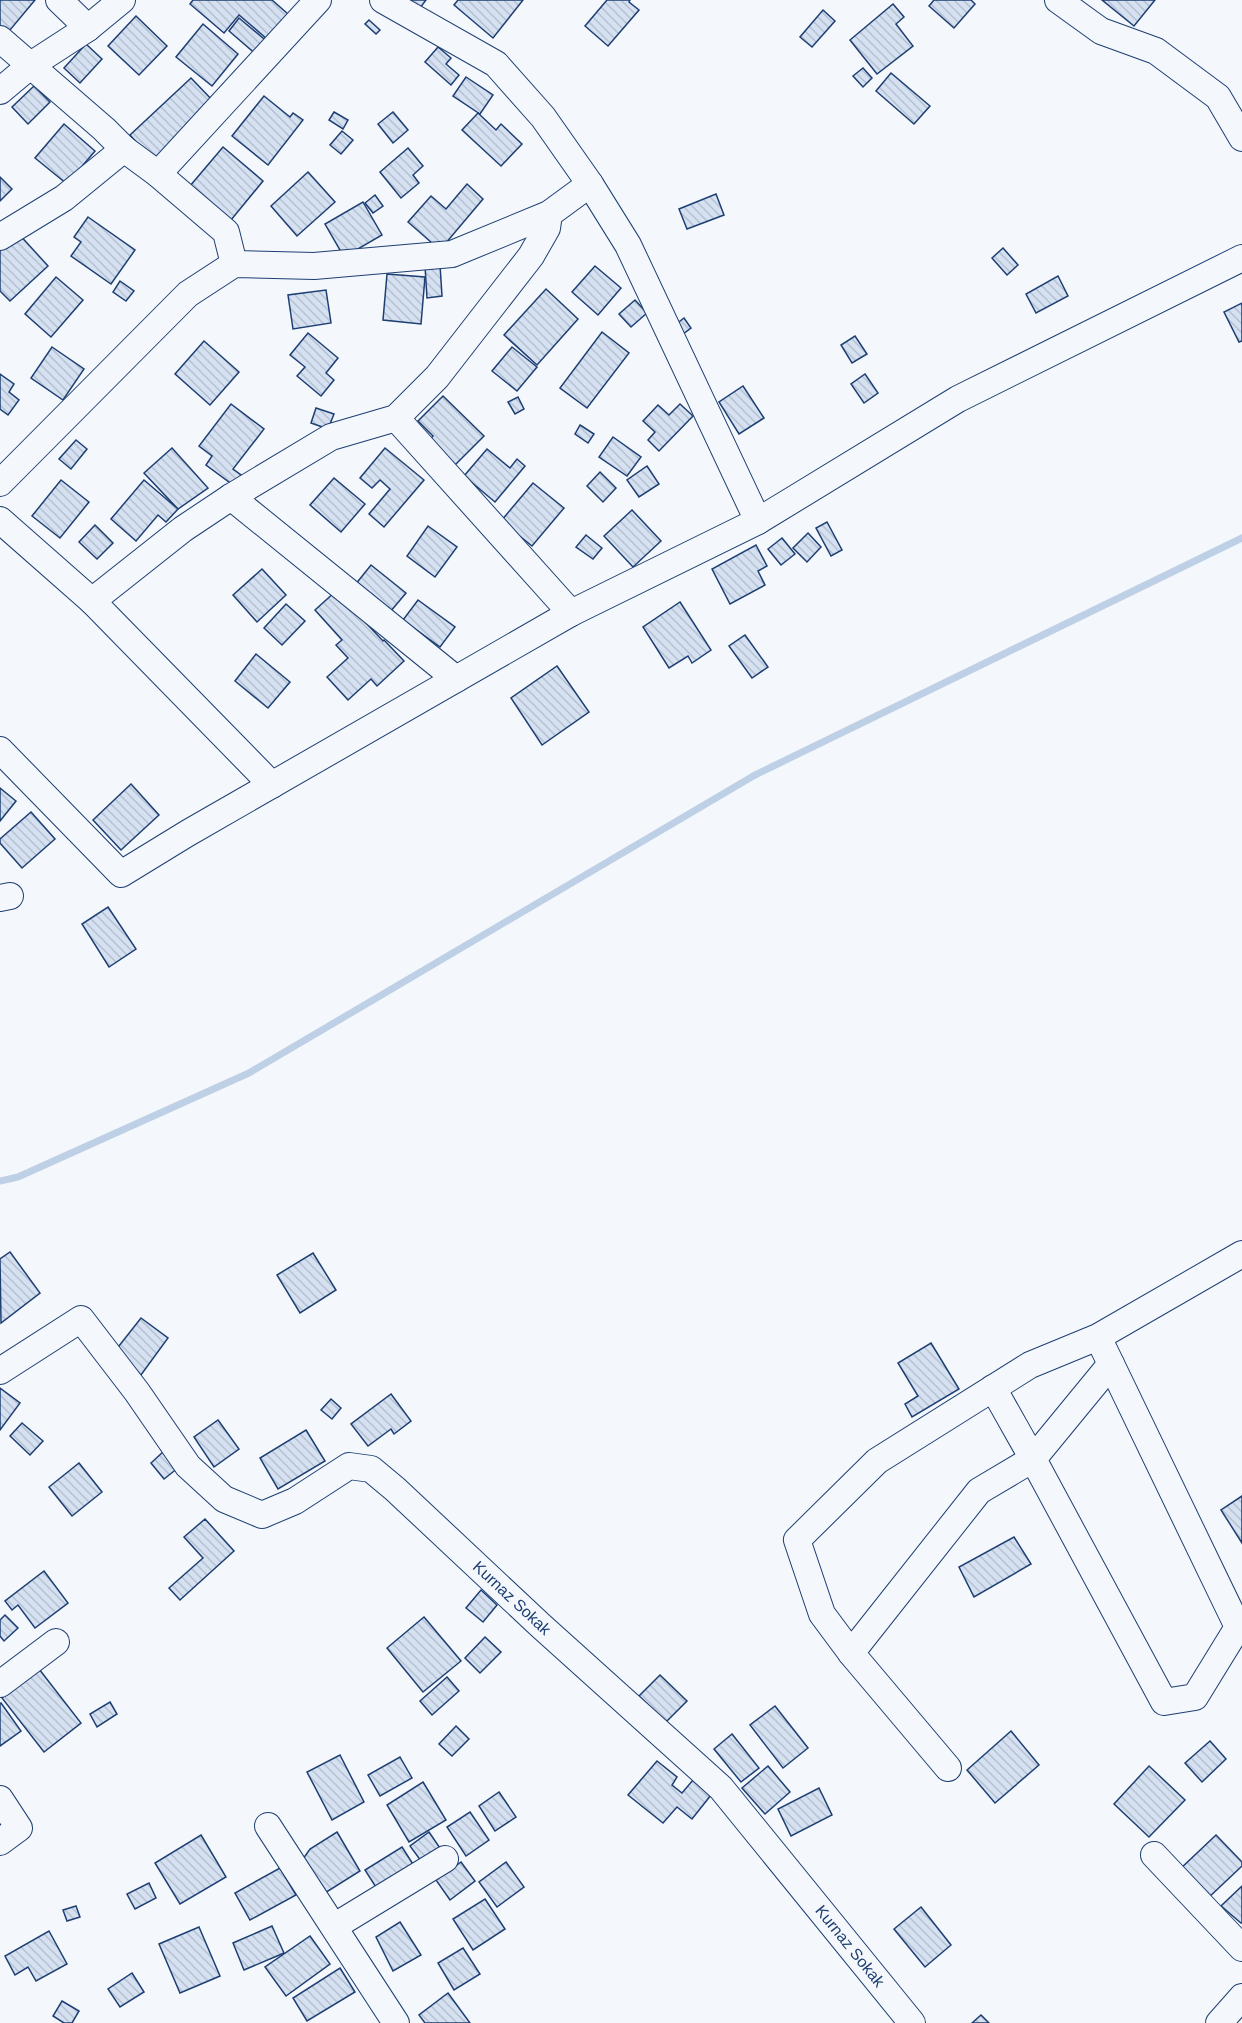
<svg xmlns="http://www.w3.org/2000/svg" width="1242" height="2023" viewBox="0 0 1242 2023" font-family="Arial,sans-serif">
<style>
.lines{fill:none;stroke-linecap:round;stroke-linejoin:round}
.stream{stroke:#bed0e5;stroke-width:7}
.building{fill:url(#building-back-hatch);stroke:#1d3f73;stroke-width:1.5}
.minor-casing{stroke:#1d3f73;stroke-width:28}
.minor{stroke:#f4f7fb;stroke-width:26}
.labels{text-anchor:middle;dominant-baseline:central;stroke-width:4.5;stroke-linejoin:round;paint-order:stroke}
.street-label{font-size:16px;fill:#1d3f73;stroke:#f4f7fb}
</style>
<defs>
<pattern id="building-back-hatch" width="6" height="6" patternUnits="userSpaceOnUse" patternTransform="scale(1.5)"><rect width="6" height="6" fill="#d5e0f0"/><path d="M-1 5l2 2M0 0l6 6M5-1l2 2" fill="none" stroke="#b6c1d1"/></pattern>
</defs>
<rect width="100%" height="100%" fill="#f4f7fb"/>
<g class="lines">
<polyline class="stream" points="0,1181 18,1177 249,1073 755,775 1242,538"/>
</g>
<g class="building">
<polygon points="0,0 35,0 5,36 0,31"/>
<polygon points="193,0 272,0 288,14 267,39 239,15 224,33 190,4"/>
<polygon points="410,0 426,0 420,8"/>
<polygon points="458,0 523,0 493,38 454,5"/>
<polygon points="607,0 630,0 629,2 639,10 608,46 585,26"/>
<polygon points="934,0 971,0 975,4 954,28 929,6"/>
<polygon points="1102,0 1155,0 1134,26"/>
<polygon points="893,4 904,17 896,24 913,46 877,74 850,40"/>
<polygon points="823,10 835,21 812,47 800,37"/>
<polygon points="136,16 167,46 139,75 108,46"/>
<polygon points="239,18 269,43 258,56 229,31"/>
<polygon points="369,20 380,30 376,34 365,24"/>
<polygon points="203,24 238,54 212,86 176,57"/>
<polygon points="86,44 102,59 80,83 64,68"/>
<polygon points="438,47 451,58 446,64 459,75 451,85 425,62"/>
<polygon points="863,68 872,78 863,87 853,76"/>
<polygon points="891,73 930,106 914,124 876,91"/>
<polygon points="466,77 493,95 480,114 453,96"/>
<polygon points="191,78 215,103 153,161 130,135"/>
<polygon points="34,86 50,102 28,124 12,107"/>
<polygon points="264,96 290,117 293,113 303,120 268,165 232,136"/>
<polygon points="334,112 348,120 343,129 329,120"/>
<polygon points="393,112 408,130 393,143 378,124"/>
<polygon points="478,113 496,130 501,124 522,144 501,166 462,130"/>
<polygon points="64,124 95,151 67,184 35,158"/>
<polygon points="342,131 353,140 341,154 330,145"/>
<polygon points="223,147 263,181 231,220 190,186"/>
<polygon points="408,148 423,166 413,175 419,183 401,198 380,172"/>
<polygon points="308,172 335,202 297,236 271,206"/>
<polygon points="0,177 12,189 0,201"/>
<polygon points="467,184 483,199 440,250 408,222 431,196 446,209"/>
<polygon points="716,194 724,215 687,229 679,209"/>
<polygon points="375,195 383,206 373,213 365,203"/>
<polygon points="363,202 382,235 344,257 325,224"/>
<polygon points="88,217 135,250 111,284 71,256 81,242 74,237"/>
<polygon points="17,232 48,266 10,301 0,291 0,248"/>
<polygon points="1003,248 1018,265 1007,275 992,258"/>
<polygon points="440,265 442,296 427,298 425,266"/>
<polygon points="595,266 621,288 598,315 572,292"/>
<polygon points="387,274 425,277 421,324 383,320"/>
<polygon points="1058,276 1068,296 1036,313 1026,294"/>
<polygon points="56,277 83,300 51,337 25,314"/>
<polygon points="120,281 134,291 126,301 113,292"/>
<polygon points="546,289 578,319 537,365 504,335"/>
<polygon points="326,290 331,323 293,329 288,295"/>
<polygon points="635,300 647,313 631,327 619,314"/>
<polygon points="1242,303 1242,341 1239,342 1224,312"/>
<polygon points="684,318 691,328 683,334 675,325"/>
<polygon points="602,332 629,353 587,408 560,388"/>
<polygon points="308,333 338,358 326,373 334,380 321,396 297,376 305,367 290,355"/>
<polygon points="855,336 867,354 852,363 841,345"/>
<polygon points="204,341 239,372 210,405 175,374"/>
<polygon points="52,347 84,369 63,400 31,378"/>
<polygon points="512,347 537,367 517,391 492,371"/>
<polygon points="0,374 14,384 9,392 19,400 8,415 0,409"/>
<polygon points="865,374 878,393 864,403 851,384"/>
<polygon points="743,386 764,418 739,434 719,402"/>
<polygon points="443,396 484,436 451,469 426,444 433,436 418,421"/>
<polygon points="518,397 524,409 515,414 508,402"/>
<polygon points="231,404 264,429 233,469 241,475 233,485 206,465 212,456 199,446"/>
<polygon points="680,404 693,416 659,451 648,440 655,432 643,421 658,405 669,415"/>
<polygon points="316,408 334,414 328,429 311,423"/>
<polygon points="580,425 594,434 588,443 575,434"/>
<polygon points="613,437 641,457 627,476 599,457"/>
<polygon points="76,440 87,449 71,469 59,459"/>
<polygon points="172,448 208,488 178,509 144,473"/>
<polygon points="385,448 424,480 384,527 369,514 390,489 380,480 372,488 360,478"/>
<polygon points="487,449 510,468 517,459 525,466 495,502 464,476"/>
<polygon points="647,466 659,484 639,497 627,480"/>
<polygon points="600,472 616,488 603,502 587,486"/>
<polygon points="334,478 365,504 341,532 310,505"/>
<polygon points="61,480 89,502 60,538 32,516"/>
<polygon points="144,480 178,509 166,522 158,515 136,541 111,519"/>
<polygon points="533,483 564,508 532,546 501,521"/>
<polygon points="632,510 661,541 633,567 604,536"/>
<polygon points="827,522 842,550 831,556 816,528"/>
<polygon points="95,525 113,543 97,559 79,542"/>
<polygon points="428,526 457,547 435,577 407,556"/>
<polygon points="808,533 821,547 807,562 793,548"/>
<polygon points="586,535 602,548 593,559 576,547"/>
<polygon points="782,538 795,554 781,565 768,549"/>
<polygon points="756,545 767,566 758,571 765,585 730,604 712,569"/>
<polygon points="371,565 406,593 385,618 351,590"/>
<polygon points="262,569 286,595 257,622 233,595"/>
<polygon points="336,591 383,641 384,640 404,661 377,686 371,679 348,700 327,677 348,658 336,645 342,640 315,610"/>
<polygon points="418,600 455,627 440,647 403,620"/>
<polygon points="680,602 711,650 692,663 688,656 669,668 643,627"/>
<polygon points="286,604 305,621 282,645 264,628"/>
<polygon points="745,635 768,667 752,678 729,646"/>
<polygon points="256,654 290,682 268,708 235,681"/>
<polygon points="557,666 589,712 542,745 511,698"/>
<polygon points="131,784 159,815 121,850 93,820"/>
<polygon points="0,788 16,801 0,821"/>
<polygon points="31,812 55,839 22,868 0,843 0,839"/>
<polygon points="108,907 136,949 109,967 82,924"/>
<polygon points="10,1252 40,1293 1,1323 0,1259"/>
<polygon points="313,1253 336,1290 300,1313 277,1275"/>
<polygon points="141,1318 168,1338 138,1379 115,1351"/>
<polygon points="931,1343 959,1389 912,1417 905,1404 918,1396 898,1363"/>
<polygon points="0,1388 20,1403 0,1430"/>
<polygon points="391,1394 411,1421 394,1434 391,1429 368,1446 351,1424"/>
<polygon points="331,1399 341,1408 332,1419 321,1410"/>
<polygon points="218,1420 239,1449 214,1467 194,1437"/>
<polygon points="22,1423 43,1441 30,1455 10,1436"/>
<polygon points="306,1430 325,1461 278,1489 260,1458"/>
<polygon points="164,1451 178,1468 164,1479 151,1463"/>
<polygon points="79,1463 102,1492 72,1516 49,1487"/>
<polygon points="1242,1496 1242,1543 1221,1510"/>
<polygon points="205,1519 234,1551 180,1600 169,1588 203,1558 184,1537"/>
<polygon points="1014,1537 1031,1564 974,1597 959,1567"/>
<polygon points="44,1571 68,1603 35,1628 18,1605 12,1610 5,1601"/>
<polygon points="481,1590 497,1605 483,1622 466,1608"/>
<polygon points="5,1615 18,1628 4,1641 0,1636 0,1620"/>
<polygon points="424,1617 461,1661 423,1692 387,1648"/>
<polygon points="485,1637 501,1652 480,1673 465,1658"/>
<polygon points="39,1669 81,1723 44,1752 2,1698"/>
<polygon points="660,1675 687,1701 666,1722 639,1696"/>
<polygon points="447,1677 459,1691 432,1715 420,1701"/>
<polygon points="110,1702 117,1714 97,1727 90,1714"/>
<polygon points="1,1703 21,1731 0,1746 0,1704"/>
<polygon points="775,1706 808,1748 783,1768 750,1725"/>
<polygon points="456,1726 469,1739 452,1756 439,1744"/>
<polygon points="1011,1731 1039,1765 995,1803 967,1770"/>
<polygon points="732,1734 759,1768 741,1782 714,1749"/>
<polygon points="1210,1741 1226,1759 1202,1782 1185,1763"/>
<polygon points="340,1755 364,1802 332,1820 307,1772"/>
<polygon points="400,1757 412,1778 380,1796 368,1775"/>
<polygon points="657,1761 677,1777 672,1785 682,1793 693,1780 711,1795 692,1819 677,1807 663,1823 628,1795"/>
<polygon points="768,1766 790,1792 765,1814 742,1788"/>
<polygon points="1149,1766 1185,1800 1149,1837 1114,1804"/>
<polygon points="423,1782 446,1820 409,1842 387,1805"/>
<polygon points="819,1788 832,1815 791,1836 778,1809"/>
<polygon points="499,1792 516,1817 495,1831 479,1806"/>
<polygon points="470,1812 489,1840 466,1856 447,1827"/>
<polygon points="337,1832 360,1871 317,1898 298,1866 310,1849"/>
<polygon points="429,1832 442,1851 424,1865 410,1846"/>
<polygon points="201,1835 226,1877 180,1904 155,1863"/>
<polygon points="1216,1835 1242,1862 1242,1866 1206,1900 1178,1871"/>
<polygon points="402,1847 418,1872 381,1895 365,1870"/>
<polygon points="461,1862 475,1881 450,1900 436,1880"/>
<polygon points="506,1862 524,1887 497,1907 479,1882"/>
<polygon points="280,1868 296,1895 250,1920 235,1893"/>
<polygon points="149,1883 156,1898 135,1909 127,1894"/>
<polygon points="1242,1886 1242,1923 1241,1923 1221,1906"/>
<polygon points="485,1899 505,1929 473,1950 453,1919"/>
<polygon points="76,1906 80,1917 67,1921 63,1910"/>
<polygon points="921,1907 951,1945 925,1967 894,1929"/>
<polygon points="400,1922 421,1955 393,1971 376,1937"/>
<polygon points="272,1926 284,1953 244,1970 233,1943"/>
<polygon points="199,1927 220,1976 180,1993 159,1944"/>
<polygon points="49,1931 67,1964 36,1981 28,1967 15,1975 5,1956"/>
<polygon points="310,1936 330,1964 286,1996 265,1967"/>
<polygon points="463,1948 480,1974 454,1990 438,1963"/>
<polygon points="340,1968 355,1992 307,2021 293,1998"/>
<polygon points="132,1973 144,1992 120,2007 108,1989"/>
<polygon points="448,1993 470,2023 425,2023 419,2015"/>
<polygon points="62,2001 79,2011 72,2023 64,2023 53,2016"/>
<polygon points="981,2015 989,2023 972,2023"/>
</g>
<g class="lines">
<g class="minor-casing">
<g id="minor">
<polyline points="59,0 88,28"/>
<polyline points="383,0 496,64 543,117 590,184 628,245 758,521"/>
<polyline points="1058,0 1101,31 1156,51 1218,97 1242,138"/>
<polyline points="0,39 104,129 124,149 158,174 226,232 234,264"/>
<polyline points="0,91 31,65 88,28 122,0"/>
<polyline points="158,174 318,0"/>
<polyline points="0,237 64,198 124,149"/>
<polyline points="396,418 571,613"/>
<polyline points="0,483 188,294 234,264 314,266 452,254 549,214 590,184"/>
<polyline points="231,497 456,679"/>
<polyline points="0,520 92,601 272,785"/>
<polyline points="92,601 183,529 231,497 331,437 396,418 437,377 531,256 547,228 549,214"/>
<polyline points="0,750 121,874 188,833 571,613 758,521 958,399 1242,258"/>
<polyline points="0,898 10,896"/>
<polyline points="1098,1337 1238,1627 1195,1697 1164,1702 1033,1459 979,1491 851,1653 822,1614 797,1540 877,1461 1030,1365 1098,1337 1242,1254"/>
<polyline points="0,1371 81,1319 137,1392 188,1466 224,1499 262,1515 295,1501 349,1466 371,1469 395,1489 540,1625 721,1788 912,2023"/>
<polyline points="993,1388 1033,1459 1111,1364"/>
<polyline points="851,1653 948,1768"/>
<polyline points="0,1684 56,1642"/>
<polyline points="0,1799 19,1828 0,1842"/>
<polyline points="268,1826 396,2023"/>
<polyline points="1154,1855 1242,1948"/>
<polyline points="335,1926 445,1859"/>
<polyline points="1219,2023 1242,1997"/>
</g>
</g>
<use href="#minor" class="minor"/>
</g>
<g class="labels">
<g class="street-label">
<text transform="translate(512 1598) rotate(43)">Kurnaz Sokak</text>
<text transform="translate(850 1946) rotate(51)">Kurnaz Sokak</text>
</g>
</g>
</svg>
